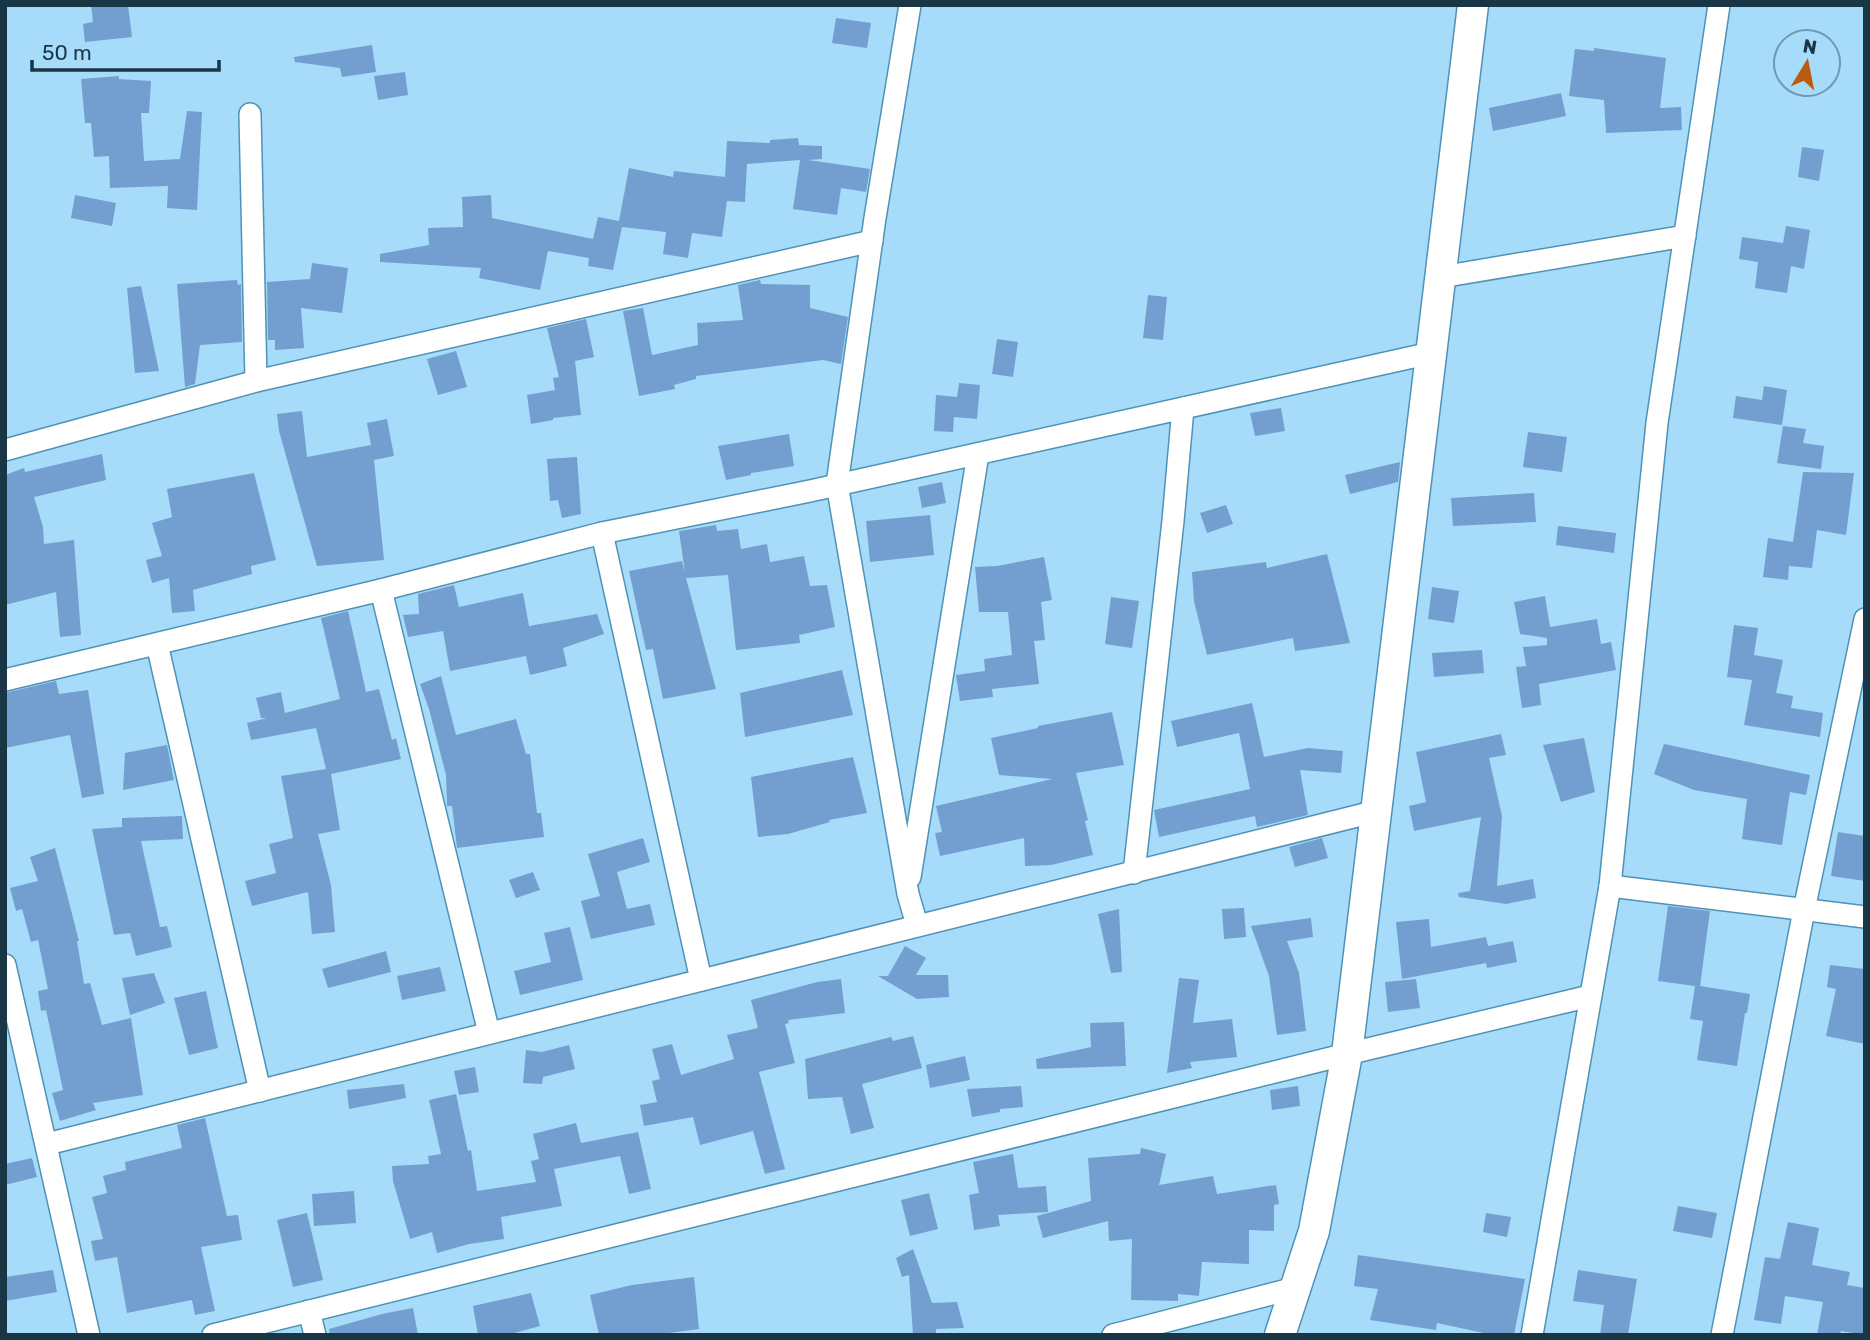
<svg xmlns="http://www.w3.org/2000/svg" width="1870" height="1340" viewBox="0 0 1870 1340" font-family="Rubik,sans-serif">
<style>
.building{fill:#739fd0}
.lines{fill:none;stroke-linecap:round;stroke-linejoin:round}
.street-casing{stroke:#4e93b5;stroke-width:24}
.secondary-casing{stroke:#4e93b5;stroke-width:33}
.street{stroke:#fff;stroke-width:21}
.secondary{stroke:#fff;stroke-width:30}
</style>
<rect width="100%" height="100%" fill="#a6dcf9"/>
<g class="building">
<polygon points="91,5 128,5 132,37 85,42 83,24 93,22"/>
<polygon points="836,18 871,23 867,48 832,43"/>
<polygon points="372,45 376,72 342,77 340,68 295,62 294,57"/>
<polygon points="1594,48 1666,58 1660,108 1681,107 1682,130 1606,133 1604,100 1569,96 1575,49 1594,51"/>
<polygon points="405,72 408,95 378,100 374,76"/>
<polygon points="119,76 119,79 151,81 149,113 141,113 144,161 180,159 187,111 202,112 197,210 167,208 168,186 110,188 109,156 94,157 91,123 85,123 81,79"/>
<polygon points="1561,93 1566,116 1493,131 1489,108"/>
<polygon points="798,138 799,145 822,146 822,159 808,160 870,169 866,192 841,188 837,215 793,209 800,160 747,164 745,202 727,201 722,237 692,233 688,258 663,254 666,232 622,227 613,270 588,266 589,258 548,251 540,290 479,278 481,268 380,262 380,254 429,245 428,228 463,227 462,197 491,195 492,218 593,239 598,217 619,221 629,168 673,177 674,171 725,177 727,141 770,143 770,140"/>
<polygon points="1802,147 1824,150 1819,181 1798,177"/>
<polygon points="75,195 116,203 112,226 71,218"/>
<polygon points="1786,226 1810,230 1804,269 1791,266 1787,293 1755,288 1758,262 1739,259 1742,237 1783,243"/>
<polygon points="312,263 348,268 342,313 301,308 304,348 275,350 275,340 268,340 267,282 310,279"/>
<polygon points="237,280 238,285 241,284 242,342 200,345 195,384 185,387 177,284"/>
<polygon points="760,280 761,284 810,285 810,308 848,317 841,364 823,360 696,376 696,379 674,385 675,389 639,396 623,311 643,308 652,355 698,345 697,323 743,320 738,285"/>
<polygon points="141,286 159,371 135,373 127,288"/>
<polygon points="1148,295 1167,297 1163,340 1143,338"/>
<polygon points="586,319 594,357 575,361 581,415 553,418 553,420 531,424 527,395 555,390 553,378 559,377 547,328"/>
<polygon points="997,339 1018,342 1013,377 992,374"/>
<polygon points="456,351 467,387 438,395 427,359"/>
<polygon points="959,383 980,385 977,419 954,417 953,432 934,431 936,395 957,397"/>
<polygon points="1764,386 1787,390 1782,425 1733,418 1736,396 1762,400"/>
<polygon points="1281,408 1285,431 1255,436 1250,413"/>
<polygon points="302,411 307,457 371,445 367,423 387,419 394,456 374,460 384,560 317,566 279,431 277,414"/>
<polygon points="1783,426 1806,429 1803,443 1824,446 1821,469 1777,463"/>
<polygon points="1528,432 1567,437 1562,472 1523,467"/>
<polygon points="789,434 794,466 751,473 751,475 726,480 718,446"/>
<polygon points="102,454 106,480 34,497 43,527 44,544 74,540 81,635 60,637 56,592 5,605 5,475 24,468 25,472"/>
<polygon points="577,457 581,514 562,518 558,500 550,501 547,459"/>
<polygon points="1400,462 1398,482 1350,494 1345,475"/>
<polygon points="1803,472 1854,473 1846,535 1817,530 1812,568 1789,566 1788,580 1763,577 1768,538 1793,542"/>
<polygon points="254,473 276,560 251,566 252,574 193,590 195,611 172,613 169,578 152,583 146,560 162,556 152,523 172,517 167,489"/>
<polygon points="942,482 946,503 922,508 918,487"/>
<polygon points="1534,493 1536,522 1453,526 1451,498"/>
<polygon points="1226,505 1233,524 1207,533 1200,513"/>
<polygon points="930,515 934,555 870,562 866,521"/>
<polygon points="716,525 717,531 738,529 741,549 767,544 770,562 804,556 810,586 827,585 835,627 799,635 800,643 736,650 728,575 686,578 716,689 663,699 653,649 646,650 629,571 682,561 685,573 679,531"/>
<polygon points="1558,526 1616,533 1614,553 1556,545"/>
<polygon points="1327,554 1350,643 1295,651 1293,638 1207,655 1194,601 1192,572 1266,562 1267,568"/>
<polygon points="1044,557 1052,600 1041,602 1045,640 1034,641 1039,684 992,689 993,697 960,701 956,675 985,671 984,659 1012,655 1008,612 979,612 975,567 997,566"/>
<polygon points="454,585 459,607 523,593 529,626 597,614 604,634 563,648 567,666 530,675 526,656 450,671 443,631 408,637 403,615 419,614 418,594"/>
<polygon points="1432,587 1459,591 1454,623 1428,619"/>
<polygon points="1545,596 1550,627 1597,619 1601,644 1611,642 1616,670 1539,684 1541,705 1522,708 1516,667 1526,666 1523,647 1547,645 1547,638 1520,634 1514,602"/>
<polygon points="1111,597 1139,601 1132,648 1105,644"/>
<polygon points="348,611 366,692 379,689 392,740 396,738 401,759 331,774 340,830 318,834 331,885 335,932 312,934 308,892 252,906 245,881 276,873 269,844 293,838 281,776 326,769 316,728 251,740 247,723 267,718 261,718 256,698 281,692 285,713 340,699 321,618"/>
<polygon points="1734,625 1758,628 1754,655 1783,660 1776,693 1793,696 1791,708 1823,713 1820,737 1744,725 1752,680 1727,677"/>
<polygon points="1482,650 1484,673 1434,677 1432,653"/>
<polygon points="842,670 853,715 745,737 740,693"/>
<polygon points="441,676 456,735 516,719 526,754 530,754 537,813 541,813 544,837 457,848 452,806 447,806 447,803 446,775 429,709 420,684"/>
<polygon points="56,681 59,694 88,690 104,794 82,798 70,735 5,748 5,693"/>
<polygon points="1252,703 1264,757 1308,748 1343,751 1341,773 1300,770 1308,815 1257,827 1255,816 1159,837 1154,810 1250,789 1239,733 1177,747 1171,721"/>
<polygon points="1112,712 1124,765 1076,773 1088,820 1085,821 1093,855 1051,865 1025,866 1024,838 940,856 935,833 942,832 936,806 1052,779 999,775 991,738 1038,728 1038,726"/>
<polygon points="1501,734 1506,755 1489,758 1502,816 1497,886 1533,879 1536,898 1506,904 1459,897 1458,893 1470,891 1481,817 1414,831 1409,806 1426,802 1416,752"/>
<polygon points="1584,738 1595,792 1561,802 1543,745"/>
<polygon points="1664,744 1810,775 1806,795 1790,792 1782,845 1742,839 1747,799 1694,790 1654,774"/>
<polygon points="167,745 174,780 123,790 125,753"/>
<polygon points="853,757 867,813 829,820 830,822 788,834 758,837 751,777"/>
<polygon points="182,816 183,839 141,841 160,927 167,926 172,947 136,956 130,933 114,935 92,829 122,827 122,818"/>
<polygon points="1838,832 1865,836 1865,881 1831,876"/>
<polygon points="643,838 650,862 617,872 627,909 650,904 655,925 591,939 581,901 600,896 588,854"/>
<polygon points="1322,838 1328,858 1295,867 1289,847"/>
<polygon points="55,848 79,941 77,941 84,984 90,983 102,1025 131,1018 143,1095 93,1103 96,1110 60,1121 52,1093 63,1090 46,1010 41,1011 38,991 48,989 38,940 31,942 22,909 16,911 10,888 38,881 30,857"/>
<polygon points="533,872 540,890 516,898 509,880"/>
<polygon points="1668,906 1710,911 1700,986 1750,994 1747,1013 1745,1013 1737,1066 1697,1060 1703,1021 1690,1019 1695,986 1658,981"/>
<polygon points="1244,908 1246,937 1224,939 1222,909"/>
<polygon points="1119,909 1122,972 1111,973 1098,914"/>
<polygon points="1311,918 1313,937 1287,941 1299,973 1306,1031 1277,1035 1269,976 1251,926"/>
<polygon points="1429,919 1431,947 1486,937 1488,946 1513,941 1517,962 1487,968 1486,963 1402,979 1396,922"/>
<polygon points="570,927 583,980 520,995 514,971 551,962 544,933"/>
<polygon points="905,946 926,958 916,975 948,975 949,997 917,999 878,976 888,976"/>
<polygon points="386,951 391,972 328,988 322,969"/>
<polygon points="1830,965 1865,969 1865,1044 1826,1036 1836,989 1827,987"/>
<polygon points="440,967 446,991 402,1000 397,976"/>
<polygon points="154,973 165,1003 130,1015 122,978"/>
<polygon points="1179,978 1199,980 1193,1023 1232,1019 1237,1057 1190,1062 1192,1068 1167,1073"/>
<polygon points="841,979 845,1013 788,1020 789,1023 785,1024 795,1063 759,1072 785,1169 765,1174 753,1131 700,1145 693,1117 644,1126 640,1105 657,1102 652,1081 660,1079 652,1049 672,1044 681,1075 734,1059 727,1035 758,1028 751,1000 817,982"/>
<polygon points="1416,979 1420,1008 1388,1012 1385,982"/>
<polygon points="206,991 218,1048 189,1055 174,998"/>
<polygon points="1124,1022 1126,1066 1037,1069 1036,1059 1091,1047 1090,1023"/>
<polygon points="913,1036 922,1068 862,1084 874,1128 851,1134 842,1097 808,1099 805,1059 891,1037 893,1041"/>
<polygon points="569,1045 575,1069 543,1077 542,1084 523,1083 526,1050 542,1052"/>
<polygon points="965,1056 970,1080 930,1088 926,1065"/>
<polygon points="475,1067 479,1092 459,1095 454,1071"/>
<polygon points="404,1084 406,1098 349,1109 347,1090"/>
<polygon points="1021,1086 1023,1107 1000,1109 1000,1112 972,1117 967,1089"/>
<polygon points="1298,1086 1300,1106 1272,1110 1270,1090"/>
<polygon points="456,1094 468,1151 471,1150 477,1191 536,1182 531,1161 539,1159 533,1134 576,1123 581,1143 638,1132 651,1189 629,1194 620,1156 554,1169 562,1206 501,1217 504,1239 469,1244 437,1253 432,1232 410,1239 393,1181 392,1166 429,1164 428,1156 441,1154 429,1100"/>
<polygon points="205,1118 227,1216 238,1215 242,1240 201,1247 215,1311 195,1315 192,1300 127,1313 117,1257 95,1261 91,1241 103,1239 92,1197 107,1193 103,1176 126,1170 125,1162 182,1148 177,1125"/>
<polygon points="1141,1148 1166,1154 1159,1185 1213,1176 1217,1194 1276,1185 1279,1204 1274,1205 1274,1231 1249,1230 1249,1264 1202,1262 1199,1296 1178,1294 1178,1301 1131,1300 1132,1239 1109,1241 1108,1221 1043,1238 1037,1216 1091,1201 1088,1158 1140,1154"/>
<polygon points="1013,1154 1018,1188 1046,1186 1048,1212 998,1215 1000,1226 974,1230 969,1195 979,1193 973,1162"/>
<polygon points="32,1158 37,1177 5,1185 5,1164"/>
<polygon points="354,1191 356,1223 314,1226 312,1194"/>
<polygon points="929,1193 938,1229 910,1236 901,1200"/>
<polygon points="1678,1206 1717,1213 1712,1238 1673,1231"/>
<polygon points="307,1213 323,1280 293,1287 277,1220"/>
<polygon points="1486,1213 1511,1217 1507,1237 1483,1232"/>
<polygon points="1788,1222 1819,1228 1812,1265 1850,1272 1847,1285 1865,1288 1865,1335 1841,1331 1840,1335 1817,1335 1823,1302 1785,1296 1781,1324 1754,1320 1765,1257 1780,1259"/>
<polygon points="913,1249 932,1303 957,1302 964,1328 936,1329 936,1335 913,1335 909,1275 902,1277 896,1258"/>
<polygon points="1358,1255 1525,1279 1514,1335 1493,1335 1437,1323 1436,1330 1370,1320 1378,1289 1354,1286"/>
<polygon points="53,1270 57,1292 5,1301 5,1277"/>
<polygon points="1578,1270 1637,1279 1628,1335 1600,1335 1604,1305 1573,1301"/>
<polygon points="694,1277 699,1329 654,1335 599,1335 590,1295 632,1285"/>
<polygon points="531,1293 540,1326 507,1335 478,1335 473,1306"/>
<polygon points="413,1308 418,1335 330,1335 329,1329 382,1314"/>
</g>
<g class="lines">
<g class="street-casing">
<g id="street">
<polyline points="910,5 875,218 837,484 908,894 917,925"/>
<polyline points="250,114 256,381"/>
<polyline points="1441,277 1685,236"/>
<polyline points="5,450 256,381 872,241"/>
<polyline points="602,533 701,980"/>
<polyline points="381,590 489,1033"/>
<polyline points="157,644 260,1091"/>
<polyline points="5,680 381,590 602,533 810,491 1431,353"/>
<polyline points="1134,873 1173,521 1183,408"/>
<polyline points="910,877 978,454"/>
<polyline points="1610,886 1865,917"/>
<polyline points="5,965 89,1335"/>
<polyline points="47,1144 1377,811"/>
<polyline points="309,1311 315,1335"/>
<polyline points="213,1335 1347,1054 1590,996"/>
<polyline points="1113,1335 1295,1288"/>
<polyline points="1532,1335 1610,886 1657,423 1719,5"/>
<polyline points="1722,1335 1804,910 1865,619"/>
</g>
</g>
<g class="secondary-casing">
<polyline id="secondary" points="1280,1335 1314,1231 1347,1054 1473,5"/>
</g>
<use href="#street" class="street"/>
<use href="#secondary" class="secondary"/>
</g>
<rect width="1870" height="1340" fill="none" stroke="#193644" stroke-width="14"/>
<g transform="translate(1807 63) rotate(10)"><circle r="33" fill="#a6dcf9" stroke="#6e9ab1" stroke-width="2"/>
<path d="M0-5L12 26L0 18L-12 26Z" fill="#ba5c0f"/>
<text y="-10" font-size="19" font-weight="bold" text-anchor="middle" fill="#193644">N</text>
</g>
<path d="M32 60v10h187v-10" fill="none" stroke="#193644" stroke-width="3.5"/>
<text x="42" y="60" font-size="21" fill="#193644" stroke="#a6dcf9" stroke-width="5" paint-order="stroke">50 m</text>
</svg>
